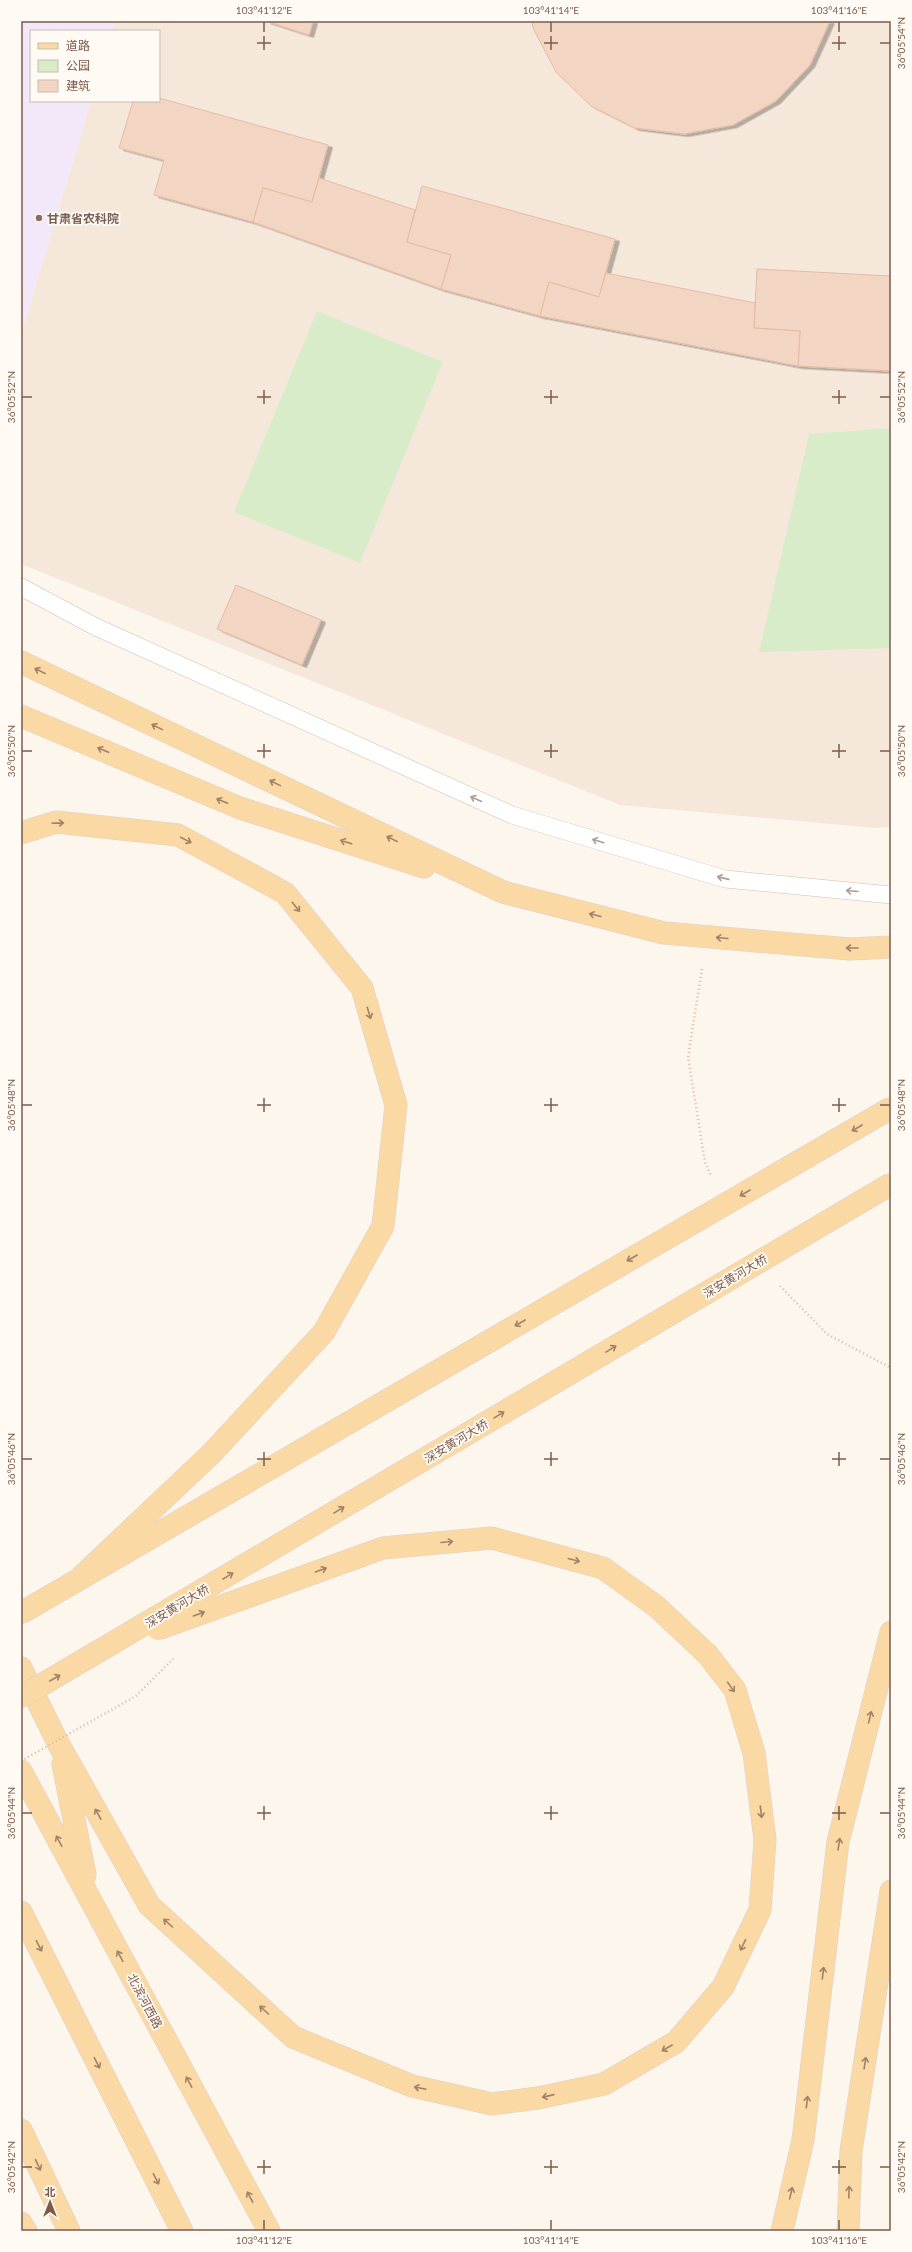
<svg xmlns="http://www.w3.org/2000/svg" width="912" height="2252" viewBox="0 0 912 2252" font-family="Lato,'Noto Sans SC',sans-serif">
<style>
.residential{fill:#f5e8da}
.education{fill:#f3e8fa}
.green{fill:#d8ecc9}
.building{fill:#f3d5c3;stroke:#e6bba3;filter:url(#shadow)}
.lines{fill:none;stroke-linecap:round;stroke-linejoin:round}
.lane-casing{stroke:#d1beb0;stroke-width:18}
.primary-casing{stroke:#dad1cd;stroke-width:23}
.path{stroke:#d9b8a5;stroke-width:2.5;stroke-dasharray:1 3;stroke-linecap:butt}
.lane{stroke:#fff;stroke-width:17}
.primary{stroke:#fbd9a5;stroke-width:22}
.primary-bridge-casing{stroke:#dad1cd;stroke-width:23;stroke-linecap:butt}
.path-bridge{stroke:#d9b8a5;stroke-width:2.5;stroke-dasharray:1 3;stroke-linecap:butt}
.primary-bridge{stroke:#fbd9a5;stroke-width:22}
.oneway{stroke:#a18267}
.oneway2{stroke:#af9d94}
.ticks{fill:none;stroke:#7a5c4d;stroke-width:1.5}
.education-dot{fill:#8d6e63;stroke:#fffaf3;stroke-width:1.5}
.labels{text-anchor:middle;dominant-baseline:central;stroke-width:3.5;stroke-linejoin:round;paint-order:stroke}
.education-label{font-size:12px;font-weight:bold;fill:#785e54;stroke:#fffaf3;text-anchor:start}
.street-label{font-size:12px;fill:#7a5c4d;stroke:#fffaf3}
.neatline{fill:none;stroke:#7a5c4d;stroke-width:1.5}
.ticks-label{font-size:10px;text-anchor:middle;fill:#7a5c4d}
</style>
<defs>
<filter id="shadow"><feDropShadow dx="4.5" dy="2.5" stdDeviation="0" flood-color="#0004"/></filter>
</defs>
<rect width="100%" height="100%" fill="#fdf6ec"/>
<polygon class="residential" points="115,21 891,21 891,827 876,828 620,805 21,564 21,334 91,101 159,101 159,31 112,31"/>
<polygon class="education" points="21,21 115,21 112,31 31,31 31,101 91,101 21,334"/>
<g class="green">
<polygon points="317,311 443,362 360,563 234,512"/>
<polygon points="891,428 891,648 759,652 809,434"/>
</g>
<g class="building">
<polygon points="266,21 313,21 309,35"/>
<polygon points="532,21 830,21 810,65 776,101 733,125 684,134 635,128 591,106 556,72 533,28"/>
<polygon points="159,98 328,145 312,202 263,188 253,222 154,195 164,160 119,148 133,101 159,101"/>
<polygon points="319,178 415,210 407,242 451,255 441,289 253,222 263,188 312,202"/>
<polygon points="422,186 615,239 599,297 549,282 540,316 441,289 451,255 407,242"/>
<polygon points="757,269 891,276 891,371 798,366 800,331 754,328"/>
<polygon points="606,273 755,303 754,328 800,331 798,366 540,316 549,282 599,297"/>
<polygon points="236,585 321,620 302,665 217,629"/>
</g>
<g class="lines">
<g class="lane-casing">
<polyline id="lane" points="21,587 96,627 512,815 725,879 891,895"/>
</g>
<g class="primary-casing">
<g id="primary">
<polyline points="21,662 503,892"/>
<polyline points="21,716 240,808 424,867"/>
<polyline points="21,1668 58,1743 149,1905 293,2037 412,2086 492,2104 538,2098 604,2084 676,2042 723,1987 760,1910 765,1840 754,1753 735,1690 708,1655"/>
<polyline points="63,1764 85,1875"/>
<polyline points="21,1771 269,2231"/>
<polyline points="21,1912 182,2231"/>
<polyline points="21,2130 69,2231"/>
<polyline points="21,2223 26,2231"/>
<polyline points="782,2231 803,2140 838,1842 891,1632"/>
<polyline points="848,2231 851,2151 891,1891"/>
</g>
</g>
<g class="path">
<polyline points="702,969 688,1057 705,1162 711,1176"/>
<polyline points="780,1286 827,1334 891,1368"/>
<polyline points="136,1696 174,1658"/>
</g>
<use href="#lane" class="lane"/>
<use href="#primary" class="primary"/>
<g class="primary-bridge-casing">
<g id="primary-bridge">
<polyline points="21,833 56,822 178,835 285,893 362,988 396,1105 383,1226 324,1332 212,1453 81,1577"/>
<polyline points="503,892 664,933 850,949 891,947"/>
<polyline points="21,1613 891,1108"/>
<polyline points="158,1629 383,1548 492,1538 603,1568 657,1607 708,1655"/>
<polyline points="21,1697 891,1184"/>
</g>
</g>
<polyline class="path-bridge" points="21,1761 136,1696"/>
<use href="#primary-bridge" class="primary-bridge"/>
</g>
<defs><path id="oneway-shaft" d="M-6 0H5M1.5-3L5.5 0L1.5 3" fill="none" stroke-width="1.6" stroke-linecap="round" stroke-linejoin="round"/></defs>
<g class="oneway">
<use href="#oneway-shaft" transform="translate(40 671) rotate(-154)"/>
<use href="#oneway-shaft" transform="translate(157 727) rotate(-154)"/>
<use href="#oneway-shaft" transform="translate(103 750) rotate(-157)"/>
<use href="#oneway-shaft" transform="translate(275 783) rotate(-154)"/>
<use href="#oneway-shaft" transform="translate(222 801) rotate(-157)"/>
<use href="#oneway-shaft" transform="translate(58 823) rotate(-2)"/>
<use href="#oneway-shaft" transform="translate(392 839) rotate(-154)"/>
<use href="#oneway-shaft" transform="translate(186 840) rotate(28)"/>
<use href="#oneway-shaft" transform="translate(346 842) rotate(-162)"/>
<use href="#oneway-shaft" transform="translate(296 907) rotate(51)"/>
<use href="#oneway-shaft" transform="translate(595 915) rotate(-166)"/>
<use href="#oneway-shaft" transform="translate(722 938) rotate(-175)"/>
<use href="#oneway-shaft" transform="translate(852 948) rotate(-180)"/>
<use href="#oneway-shaft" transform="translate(369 1013) rotate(73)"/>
<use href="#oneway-shaft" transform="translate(857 1128) rotate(150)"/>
<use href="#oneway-shaft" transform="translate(745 1193) rotate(150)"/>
<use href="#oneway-shaft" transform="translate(632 1258) rotate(150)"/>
<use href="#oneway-shaft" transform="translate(520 1323) rotate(150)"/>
<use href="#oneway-shaft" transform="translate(611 1349) rotate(-31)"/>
<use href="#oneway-shaft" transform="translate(499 1415) rotate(-31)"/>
<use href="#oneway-shaft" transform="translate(339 1510) rotate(-31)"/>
<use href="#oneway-shaft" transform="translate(447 1542) rotate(-5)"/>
<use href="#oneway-shaft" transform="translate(574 1560) rotate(15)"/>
<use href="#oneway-shaft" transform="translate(321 1570) rotate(-20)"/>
<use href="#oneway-shaft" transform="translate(228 1576) rotate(-31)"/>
<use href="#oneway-shaft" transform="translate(199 1614) rotate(-20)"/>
<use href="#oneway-shaft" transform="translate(55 1678) rotate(-30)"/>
<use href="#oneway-shaft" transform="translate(731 1687) rotate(55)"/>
<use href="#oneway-shaft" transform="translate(870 1717) rotate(-76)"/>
<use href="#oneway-shaft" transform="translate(761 1812) rotate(83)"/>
<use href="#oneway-shaft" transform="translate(98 1814) rotate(-119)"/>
<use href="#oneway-shaft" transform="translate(59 1841) rotate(-118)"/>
<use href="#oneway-shaft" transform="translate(839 1844) rotate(-81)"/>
<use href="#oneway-shaft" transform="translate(168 1923) rotate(-138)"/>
<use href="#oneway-shaft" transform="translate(743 1945) rotate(116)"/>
<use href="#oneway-shaft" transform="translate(39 1946) rotate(63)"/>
<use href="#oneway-shaft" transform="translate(120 1956) rotate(-118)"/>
<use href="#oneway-shaft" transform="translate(823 1973) rotate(-83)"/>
<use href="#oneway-shaft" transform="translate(264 2010) rotate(-138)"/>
<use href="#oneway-shaft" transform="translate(667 2048) rotate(150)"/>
<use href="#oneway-shaft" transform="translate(97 2063) rotate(63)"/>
<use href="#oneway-shaft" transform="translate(865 2063) rotate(-81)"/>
<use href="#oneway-shaft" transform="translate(189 2082) rotate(-118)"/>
<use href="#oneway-shaft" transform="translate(420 2088) rotate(-168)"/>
<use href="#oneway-shaft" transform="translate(548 2096) rotate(167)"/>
<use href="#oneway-shaft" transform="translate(807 2102) rotate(-83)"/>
<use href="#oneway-shaft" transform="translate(38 2165) rotate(65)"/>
<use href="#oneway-shaft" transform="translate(156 2179) rotate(63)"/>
<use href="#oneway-shaft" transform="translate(849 2192) rotate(-88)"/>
<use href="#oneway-shaft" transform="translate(791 2193) rotate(-77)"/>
<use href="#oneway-shaft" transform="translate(250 2197) rotate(-118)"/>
</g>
<g class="oneway2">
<use href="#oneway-shaft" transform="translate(476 799) rotate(-156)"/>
<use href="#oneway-shaft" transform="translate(598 841) rotate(-163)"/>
<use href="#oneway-shaft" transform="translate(723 878) rotate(-167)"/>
<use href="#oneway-shaft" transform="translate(852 891) rotate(-175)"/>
</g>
<path class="ticks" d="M 264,22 L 264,32M 551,22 L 551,32M 839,22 L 839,32M 264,36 L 264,50M 551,36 L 551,50M 839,36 L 839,50M 257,43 L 271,43M 544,43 L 558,43M 832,43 L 846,43M 880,43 L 890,43M 264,390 L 264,404M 551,390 L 551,404M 839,390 L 839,404M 22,397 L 32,397M 257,397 L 271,397M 544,397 L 558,397M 832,397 L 846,397M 880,397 L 890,397M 264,744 L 264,758M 551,744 L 551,758M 839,744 L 839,758M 22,751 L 32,751M 257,751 L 271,751M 544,751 L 558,751M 832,751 L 846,751M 880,751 L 890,751M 264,1098 L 264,1112M 551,1098 L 551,1112M 839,1098 L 839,1112M 22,1105 L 32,1105M 257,1105 L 271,1105M 544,1105 L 558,1105M 832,1105 L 846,1105M 880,1105 L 890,1105M 264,1452 L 264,1466M 551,1452 L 551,1466M 839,1452 L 839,1466M 22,1459 L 32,1459M 257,1459 L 271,1459M 544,1459 L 558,1459M 832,1459 L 846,1459M 880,1459 L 890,1459M 264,1806 L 264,1820M 551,1806 L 551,1820M 839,1806 L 839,1820M 22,1813 L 32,1813M 257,1813 L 271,1813M 544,1813 L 558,1813M 832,1813 L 846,1813M 880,1813 L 890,1813M 264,2160 L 264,2174M 551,2160 L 551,2174M 839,2160 L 839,2174M 22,2167 L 32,2167M 257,2167 L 271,2167M 544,2167 L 558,2167M 832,2167 L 846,2167M 880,2167 L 890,2167M 264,2220 L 264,2230M 551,2220 L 551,2230M 839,2220 L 839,2230"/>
<circle class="education-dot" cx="39" cy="218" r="4"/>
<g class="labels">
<g class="education-label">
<text x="47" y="218">甘肃省农科院</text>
</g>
<g class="street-label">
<text transform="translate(735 1276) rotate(-31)">深安黄河大桥</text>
<text transform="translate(456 1441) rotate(-31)">深安黄河大桥</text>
<text transform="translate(177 1606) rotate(-31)">深安黄河大桥</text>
<text transform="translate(145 2001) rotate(62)">北滨河西路</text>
</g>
</g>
<rect width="912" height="2252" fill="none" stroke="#fffaf3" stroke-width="44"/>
<rect x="30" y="30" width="130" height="72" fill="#fffaf3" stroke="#cabbb1"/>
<rect x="38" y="43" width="20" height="6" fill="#fbd9a5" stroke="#cabbb1"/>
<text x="66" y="50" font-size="12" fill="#7a5c4d">道路</text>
<rect x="38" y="60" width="20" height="12" fill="#d8ecc9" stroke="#cabbb1"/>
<text x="66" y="70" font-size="12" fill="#7a5c4d">公园</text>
<rect x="38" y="80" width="20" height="12" fill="#f3d5c3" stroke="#cabbb1"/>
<text x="66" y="90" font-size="12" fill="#7a5c4d">建筑</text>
<g transform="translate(50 2202)" stroke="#fffaf3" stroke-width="3" paint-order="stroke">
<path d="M0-3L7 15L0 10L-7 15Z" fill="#7a5c4d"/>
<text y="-6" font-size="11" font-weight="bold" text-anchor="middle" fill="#7a5c4d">北</text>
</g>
<rect x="22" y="22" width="868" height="2208" class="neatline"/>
<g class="ticks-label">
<text x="264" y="14">103°41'12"E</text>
<text x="551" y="14">103°41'14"E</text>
<text x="839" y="14">103°41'16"E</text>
<text transform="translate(901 43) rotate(-90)" y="4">36°05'54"N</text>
<text transform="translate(11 397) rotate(-90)" y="4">36°05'52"N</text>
<text transform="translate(901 397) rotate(-90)" y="4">36°05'52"N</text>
<text transform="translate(11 751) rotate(-90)" y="4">36°05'50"N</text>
<text transform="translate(901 751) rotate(-90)" y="4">36°05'50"N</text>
<text transform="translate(11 1105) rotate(-90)" y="4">36°05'48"N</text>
<text transform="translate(901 1105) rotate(-90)" y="4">36°05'48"N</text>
<text transform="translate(11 1459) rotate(-90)" y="4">36°05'46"N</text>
<text transform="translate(901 1459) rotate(-90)" y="4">36°05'46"N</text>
<text transform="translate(11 1813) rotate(-90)" y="4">36°05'44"N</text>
<text transform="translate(901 1813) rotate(-90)" y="4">36°05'44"N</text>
<text transform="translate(11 2167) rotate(-90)" y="4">36°05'42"N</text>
<text transform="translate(901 2167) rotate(-90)" y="4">36°05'42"N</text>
<text x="264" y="2244">103°41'12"E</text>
<text x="551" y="2244">103°41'14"E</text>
<text x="839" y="2244">103°41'16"E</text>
</g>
</svg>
